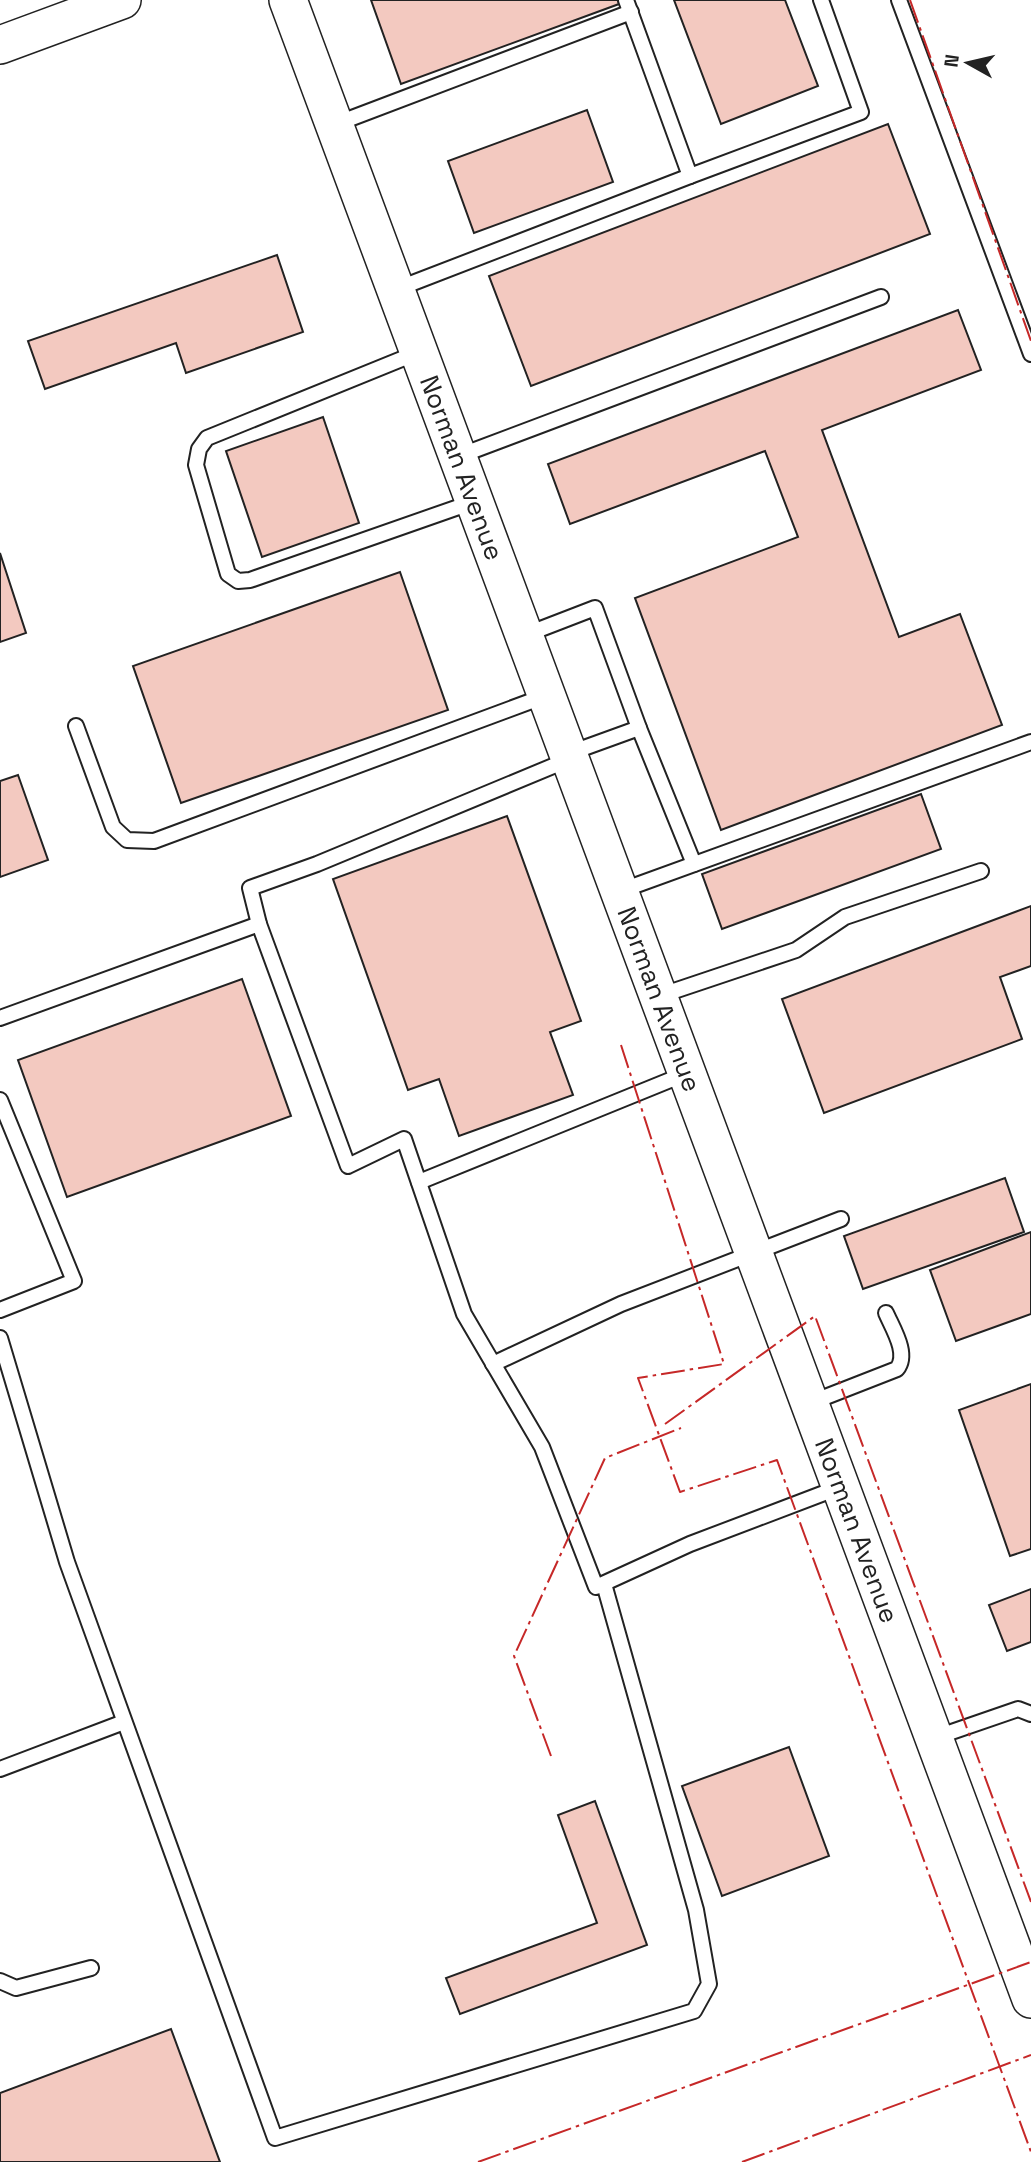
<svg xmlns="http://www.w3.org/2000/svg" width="1031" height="2162" viewBox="0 0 1031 2162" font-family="'Space Grotesk',sans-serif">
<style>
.building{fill:#f3c9c0;stroke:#222;stroke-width:2}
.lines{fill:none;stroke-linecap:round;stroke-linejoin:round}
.service-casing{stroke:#222;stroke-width:18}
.tertiary-casing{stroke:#222;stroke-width:40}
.service{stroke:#fff;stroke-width:14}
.tertiary{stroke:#fff;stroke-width:37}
.power{stroke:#c62828;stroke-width:2;stroke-dasharray:24 5 3.5 5;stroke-linecap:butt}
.labels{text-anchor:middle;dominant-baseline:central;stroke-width:5;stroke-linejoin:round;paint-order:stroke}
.street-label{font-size:26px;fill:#222;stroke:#fff}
</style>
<rect width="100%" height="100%" fill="#fff"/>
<g class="building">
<polygon points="371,0 618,0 619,4 401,84"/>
<polygon points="674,0 785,0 818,86 721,124"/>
<polygon points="587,110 613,182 474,233 448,161"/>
<polygon points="888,124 930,234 531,386 489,276"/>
<polygon points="277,255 303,332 186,373 176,343 45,389 28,341"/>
<polygon points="958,310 981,370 822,430 899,637 960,614 1002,725 721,830 635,598 798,537 765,451 570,524 548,464"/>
<polygon points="323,417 359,523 262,557 226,451"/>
<polygon points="0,553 26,633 0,642"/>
<polygon points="400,572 448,710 181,803 133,666"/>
<polygon points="18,775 48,860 0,877 0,781"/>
<polygon points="921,794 941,849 722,929 702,874"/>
<polygon points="507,816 581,1021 550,1032 573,1095 459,1136 439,1079 408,1090 333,879"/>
<polygon points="1031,906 1031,966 1000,977 1022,1039 824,1113 782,999"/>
<polygon points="242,979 291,1116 67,1197 18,1060"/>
<polygon points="1005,1178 1024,1232 863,1289 844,1236"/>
<polygon points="1031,1232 1031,1314 956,1341 930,1270"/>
<polygon points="1031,1384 1031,1549 1010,1556 959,1410"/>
<polygon points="1031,1589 1031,1642 1007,1651 989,1605"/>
<polygon points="789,1747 829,1856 722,1896 682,1786"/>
<polygon points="595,1801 647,1945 460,2014 446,1978 597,1923 558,1815"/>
<polygon points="171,2029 220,2162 0,2162 0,2093"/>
</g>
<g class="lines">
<g class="service-casing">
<g id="service">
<polyline points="626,0 690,176 861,112 821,0"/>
<polyline points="899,0 1031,354"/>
<polyline points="336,124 631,12"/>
<polyline points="397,289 690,176"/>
<polyline points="419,352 207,438 199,449 196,465 228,574 238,581 250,580 473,502"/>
<polyline points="459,456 881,297"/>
<polyline points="525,635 595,608 639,728 694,864"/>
<polyline points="76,726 113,827 127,840 154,841 545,696"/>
<polyline points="570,753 639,728"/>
<polyline points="570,759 317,864 250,888 259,924 348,1166 404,1139 464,1314 542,1447 596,1587 690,1544 840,1487"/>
<polyline points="620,891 1031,742"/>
<polyline points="659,996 796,950 845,917 981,871"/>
<polyline points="0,1018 259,924"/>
<polyline points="0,1100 74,1281 0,1310"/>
<polyline points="419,1182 685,1074"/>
<polyline points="0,1338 67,1562 275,2138 694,2011 709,1984 696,1910 604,1584"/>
<polyline points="493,1364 621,1304 841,1219"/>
<path d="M 810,1403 L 897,1369 C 909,1354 893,1329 886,1313"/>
<polyline points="934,1738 1018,1709 1031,1714"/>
<polyline points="0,1769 124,1722"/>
<polyline points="0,1981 16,1988 91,1968"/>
</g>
</g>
<g class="tertiary-casing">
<g id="tertiary">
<path id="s1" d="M 288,0 L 1031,1999"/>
<polyline points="0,45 122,0"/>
</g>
</g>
<use href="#service" class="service"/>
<use href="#tertiary" class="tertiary"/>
<g class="power">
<polyline points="910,0 1031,341"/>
<polyline points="621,1045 724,1364 638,1378 680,1492 777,1460 1031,2152"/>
<polyline points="665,1424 815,1316 1031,1902"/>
<polyline points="551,1756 514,1656 605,1458 681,1428"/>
<polyline points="478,2162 1031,1962"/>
<polyline points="742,2162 1031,2055"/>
</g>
</g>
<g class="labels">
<g class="street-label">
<text stroke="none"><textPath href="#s1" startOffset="499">Norman Avenue</textPath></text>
<text stroke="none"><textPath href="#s1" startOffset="1066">Norman Avenue</textPath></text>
<text stroke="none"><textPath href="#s1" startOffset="1633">Norman Avenue</textPath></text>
</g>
</g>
<g transform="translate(968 63) rotate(278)" stroke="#ffffff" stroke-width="5" paint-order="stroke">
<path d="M0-5L12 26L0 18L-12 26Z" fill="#222222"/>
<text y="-10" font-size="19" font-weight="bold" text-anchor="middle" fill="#222222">N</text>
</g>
</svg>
